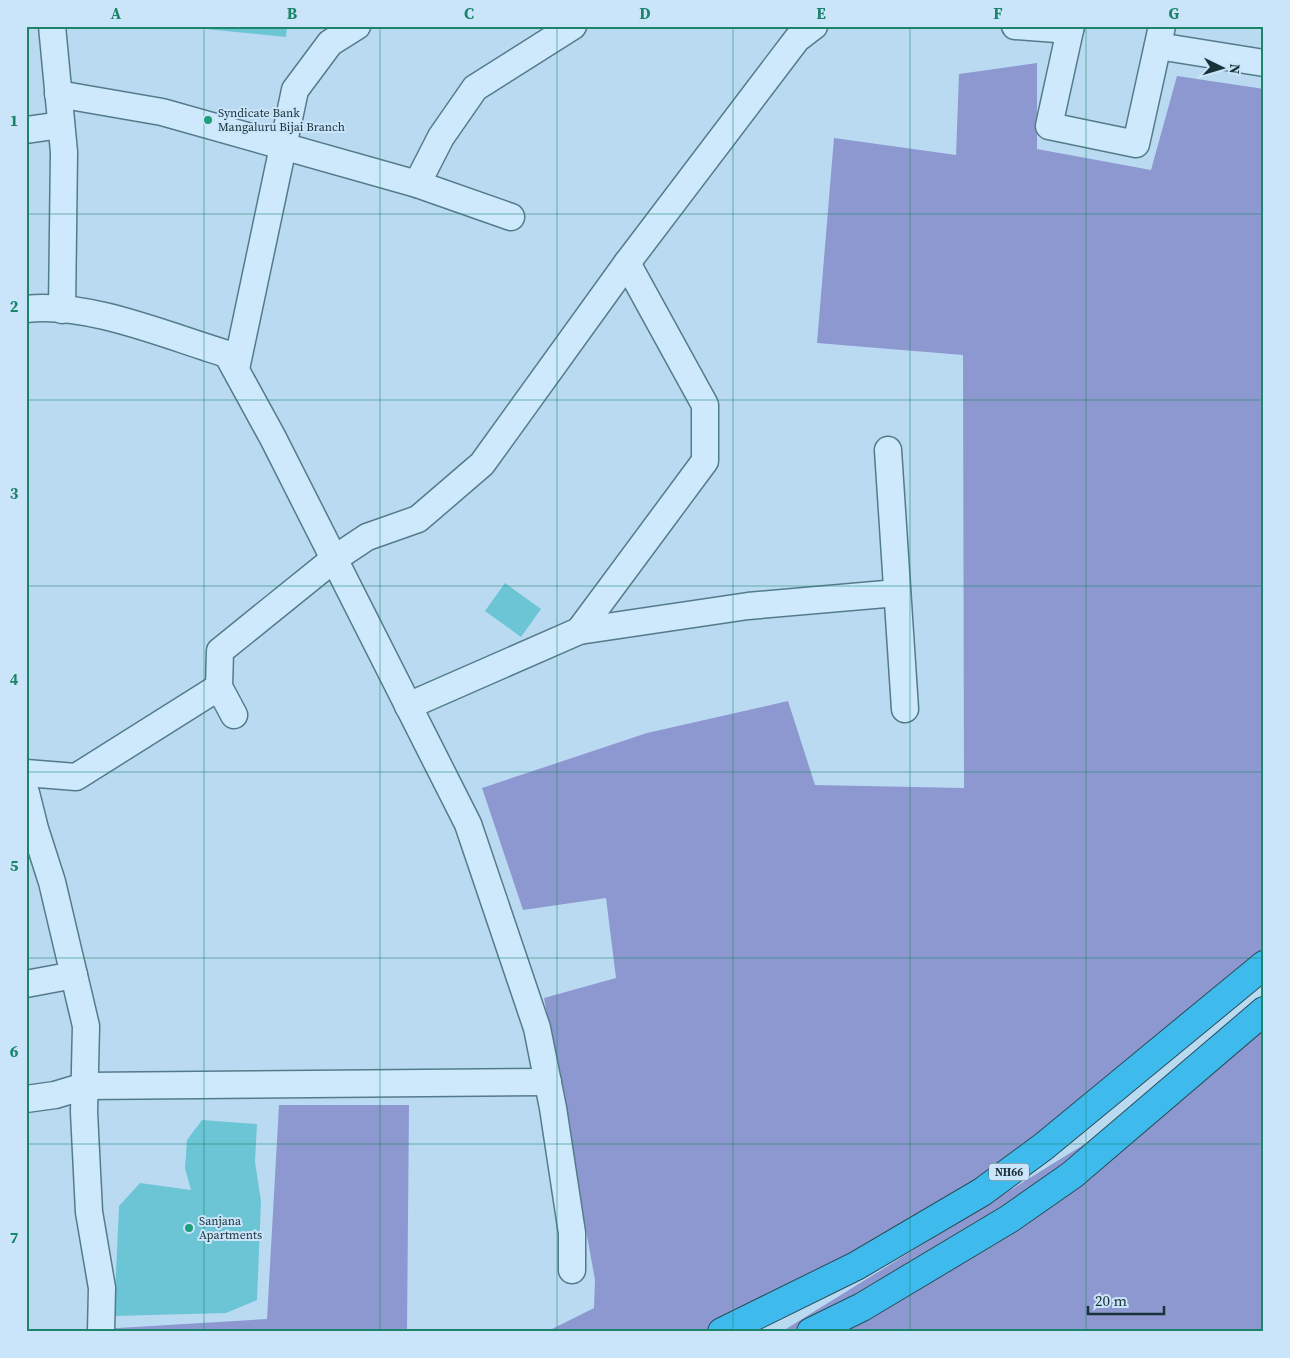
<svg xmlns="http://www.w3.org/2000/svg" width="1290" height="1358" viewBox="0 0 1290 1358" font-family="'Source Serif 4',serif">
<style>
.green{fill:#8d98d1}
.building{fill:#6cc5d5}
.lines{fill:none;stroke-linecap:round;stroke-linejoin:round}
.street-casing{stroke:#537c8a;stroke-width:29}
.highway-casing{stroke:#284e57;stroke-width:30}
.street{stroke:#cee8fc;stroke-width:26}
.highway{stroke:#3fbaed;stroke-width:28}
.grid{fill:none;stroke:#1c846a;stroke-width:1;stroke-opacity:0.55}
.poi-dot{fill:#1d9f7b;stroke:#cae4f9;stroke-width:2}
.labels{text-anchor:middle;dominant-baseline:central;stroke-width:4;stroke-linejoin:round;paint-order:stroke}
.shield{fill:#cae4f9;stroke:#4e6772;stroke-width:1}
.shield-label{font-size:11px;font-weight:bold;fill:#193138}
.poi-label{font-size:12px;fill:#193138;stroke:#cae4f9;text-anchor:start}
.neatline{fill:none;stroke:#1c846a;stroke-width:2}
.grid-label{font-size:16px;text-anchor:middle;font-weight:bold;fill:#1c846a}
</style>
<rect width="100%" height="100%" fill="#badaf2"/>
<g class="green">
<polygon points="1037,63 1037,149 1151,170 1177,76 1264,89 1264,968 1043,1147 728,1332 546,1332 594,1308 595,1280 544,998 616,978 606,898 523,910 482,788 647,733 788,701 815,785 964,788 963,355 817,343 834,138 956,155 959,74"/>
<polygon points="1264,1027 1264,1332 781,1332 1175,1088"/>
<polygon points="279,1105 409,1105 407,1332 100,1332 101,1329 267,1319"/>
</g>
<g class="building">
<polygon points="175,26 287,26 286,37"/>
<polygon points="505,583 541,609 521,637 485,611"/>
<polygon points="202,1120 257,1124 255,1162 261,1201 257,1300 226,1313 114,1316 119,1206 140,1183 191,1190 185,1168 187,1140"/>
</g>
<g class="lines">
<g class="street-casing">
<g id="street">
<polyline points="52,26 64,152 62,310"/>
<polyline points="1015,26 1070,30 1071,26"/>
<polyline points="1070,30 1049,126 1136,144 1162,26"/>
<polyline points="1158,46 1264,63"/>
<polyline points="58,94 162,112 417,184 511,217"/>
<polyline points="26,130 61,125"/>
<polyline points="417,184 441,137 475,88 573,26"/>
<path d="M 26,309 C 89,302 167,336 227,354 L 273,438 L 468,824 L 537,1028 L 553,1108 L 572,1233 L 572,1270"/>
<polyline points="236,369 295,90 330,43 357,26"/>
<polyline points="888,450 905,709"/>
<polyline points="579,631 705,461 705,405 627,263"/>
<polyline points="408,706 579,631 748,606 897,593"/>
<polyline points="234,715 219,687 220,651 334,559 367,537 418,519 482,464 627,263 797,39 814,26"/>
<polyline points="26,773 76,777 219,687"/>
<polyline points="26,793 35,829 52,882 86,1026 84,1112 89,1212 102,1288 101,1332"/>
<polyline points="26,984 74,975"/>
<polyline points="26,1099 55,1095 85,1086 548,1082"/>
</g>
</g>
<g class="highway-casing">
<g id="highway">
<polyline points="722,1332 856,1266 982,1192 1043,1147 1264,965"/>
<polyline points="811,1332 862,1307 1009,1219 1072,1175 1264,1011"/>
</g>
</g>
<use href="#street" class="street"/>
<use href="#highway" class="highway"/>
</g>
<path class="grid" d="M 204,26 L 204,1332M 380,26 L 380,1332M 557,26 L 557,1332M 733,26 L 733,1332M 910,26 L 910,1332M 1086,26 L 1086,1332M 26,214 L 1264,214M 26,400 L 1264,400M 26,586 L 1264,586M 26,772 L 1264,772M 26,958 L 1264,958M 26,1144 L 1264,1144"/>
<g class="poi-dot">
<circle cx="208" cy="120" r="5"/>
<circle cx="189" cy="1228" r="5"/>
</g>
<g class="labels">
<rect class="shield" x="989" y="1163.5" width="40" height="17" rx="4"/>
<g class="shield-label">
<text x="1009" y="1172">NH66</text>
</g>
<g class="poi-label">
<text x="218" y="113">Syndicate Bank<tspan x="218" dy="14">Mangaluru Bijai Branch</tspan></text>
<text x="199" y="1221">Sanjana<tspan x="199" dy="14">Apartments</tspan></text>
</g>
</g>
<rect width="1290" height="1358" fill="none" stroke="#cae4f9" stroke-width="55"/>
<g transform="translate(1222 68) rotate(95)" stroke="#cae4f9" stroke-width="4" paint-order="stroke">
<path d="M0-4L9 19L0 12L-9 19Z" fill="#193138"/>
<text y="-8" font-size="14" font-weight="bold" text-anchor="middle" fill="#193138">N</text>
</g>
<path d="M1088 1306v8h76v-8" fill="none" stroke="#193138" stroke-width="2.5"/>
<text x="1095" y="1306" font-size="15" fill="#193138" stroke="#cae4f9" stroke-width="4" paint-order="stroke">20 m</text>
<rect x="28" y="28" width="1234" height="1302" class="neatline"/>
<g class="grid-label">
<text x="116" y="19">A</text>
<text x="292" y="19">B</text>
<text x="469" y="19">C</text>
<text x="645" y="19">D</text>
<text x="821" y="19">E</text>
<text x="998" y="19">F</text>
<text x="1174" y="19">G</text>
<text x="14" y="126">1</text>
<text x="14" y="312">2</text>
<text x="14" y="499">3</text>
<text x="14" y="685">4</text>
<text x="14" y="871">5</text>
<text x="14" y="1057">6</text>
<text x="14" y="1243">7</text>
</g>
</svg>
